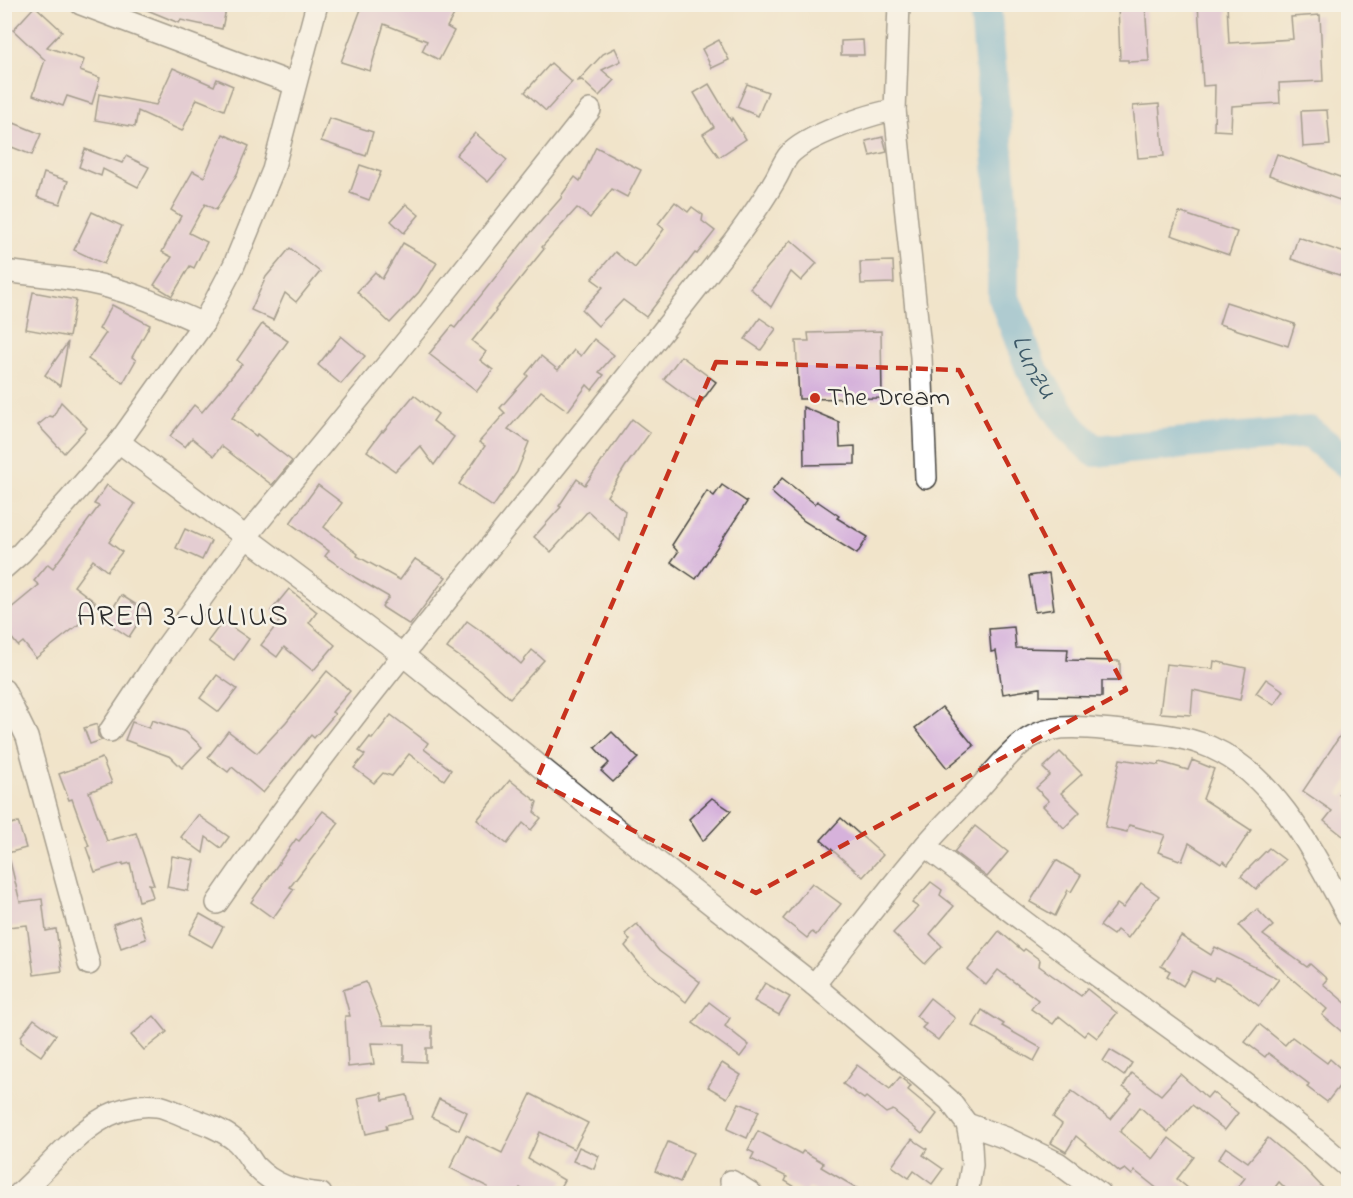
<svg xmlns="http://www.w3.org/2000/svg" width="1353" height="1198" viewBox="0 0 1353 1198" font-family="'Indie Flower',sans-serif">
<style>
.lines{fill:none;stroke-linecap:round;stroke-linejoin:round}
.river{stroke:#5eaed8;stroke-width:32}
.building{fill:#d6b2db}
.street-casing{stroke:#494743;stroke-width:24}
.street{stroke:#fff;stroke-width:21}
.marked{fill:none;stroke:#c8321e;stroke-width:4.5;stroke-dasharray:12 8;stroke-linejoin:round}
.poi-dot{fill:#c8321e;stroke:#f7f3e8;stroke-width:2}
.labels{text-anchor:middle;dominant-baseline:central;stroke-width:5;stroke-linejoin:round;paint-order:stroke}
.poi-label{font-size:27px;fill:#2b2b2b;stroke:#f7f3e8;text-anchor:start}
.water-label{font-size:28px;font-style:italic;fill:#3d5968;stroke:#f7f3e8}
.quarter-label{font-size:30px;letter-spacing:1.5px;fill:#2b2b2b;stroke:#f7f3e8}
</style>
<rect width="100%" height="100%" fill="#f7f3e8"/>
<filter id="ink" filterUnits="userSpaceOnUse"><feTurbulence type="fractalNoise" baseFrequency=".0167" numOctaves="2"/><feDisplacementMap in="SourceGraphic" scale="12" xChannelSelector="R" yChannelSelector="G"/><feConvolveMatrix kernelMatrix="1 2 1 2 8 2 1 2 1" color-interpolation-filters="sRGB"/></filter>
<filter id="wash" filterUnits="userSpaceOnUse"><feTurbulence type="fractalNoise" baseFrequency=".008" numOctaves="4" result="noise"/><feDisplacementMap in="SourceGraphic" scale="24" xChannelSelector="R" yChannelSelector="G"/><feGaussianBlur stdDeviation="1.35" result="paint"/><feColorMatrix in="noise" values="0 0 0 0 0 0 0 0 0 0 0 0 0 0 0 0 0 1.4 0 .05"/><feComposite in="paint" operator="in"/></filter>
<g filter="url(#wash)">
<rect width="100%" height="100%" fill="#f1e4ca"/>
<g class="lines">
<path class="river" id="s1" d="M 985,4 L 1003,210 L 1003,295 L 1031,368 L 1071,429 L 1095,451 L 1309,432 L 1348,463"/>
</g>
<g id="blocks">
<g class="building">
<polygon points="227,4 222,29 181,20 179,23 135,5"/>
<polygon points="363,4 460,4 447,27 454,31 439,60 422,51 427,41 384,24 370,71 341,62"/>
<polygon points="1118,4 1145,4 1149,61 1128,62 1128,60 1120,60"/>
<polygon points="1198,4 1227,4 1229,43 1293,39 1291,17 1320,15 1323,81 1279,83 1280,103 1232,106 1231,131 1214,130 1215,85 1203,86"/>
<polygon points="35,6 62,31 47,47 84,60 80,71 100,78 92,104 67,96 63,106 33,95 45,60 13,30"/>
<polygon points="719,40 729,60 712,68 702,49"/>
<polygon points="863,40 864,55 841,55 841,41"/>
<polygon points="615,48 621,61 602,70 614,80 599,96 582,80 578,81 603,54"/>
<polygon points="551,63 572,82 546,111 525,92"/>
<polygon points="173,68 214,86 217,79 233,86 224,110 197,99 182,131 138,111 135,127 95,120 99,94 156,105"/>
<polygon points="709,84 731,121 732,118 746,139 719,157 703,134 714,127 694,93"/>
<polygon points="747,84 768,92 758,116 737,107"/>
<polygon points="1159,104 1164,156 1138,158 1133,106"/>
<polygon points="1327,110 1330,145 1303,147 1301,111"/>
<polygon points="329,118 373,132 366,156 321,141"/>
<polygon points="4,119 41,134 32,155 4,144"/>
<polygon points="475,133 507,160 488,182 456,155"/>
<polygon points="223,134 249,146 237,174 216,210 205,204 189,233 207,242 194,268 190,266 172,296 154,285 172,257 162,252 181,216 171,210 193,171 204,177"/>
<polygon points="883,137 887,152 870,156 866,141"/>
<polygon points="596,147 641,170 627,197 612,189 590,218 577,208 542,247 544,249 495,310 496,311 472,341 486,352 480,360 493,370 477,391 429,354 452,326 455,328 528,236 562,197 561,196 575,177 580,181"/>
<polygon points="85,149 122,163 126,156 149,167 138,187 103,169 101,176 79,167"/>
<polygon points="1277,154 1348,180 1348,203 1269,175"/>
<polygon points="360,165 381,172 369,200 350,193"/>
<polygon points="44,173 68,181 60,204 37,197"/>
<polygon points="675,202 688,212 692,207 703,215 702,221 715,231 697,254 695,253 646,317 623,300 598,326 582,310 603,287 592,279 615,252 635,268 664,229 658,224"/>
<polygon points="406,204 419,215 404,233 391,221"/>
<polygon points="92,212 122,226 104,264 74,250"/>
<polygon points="1179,212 1237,232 1229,255 1171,235"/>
<polygon points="1298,237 1348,254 1348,278 1291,259"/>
<polygon points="791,240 817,263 801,281 791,272 771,307 750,288"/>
<polygon points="403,243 437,263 419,292 390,323 357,292 375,272 382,279"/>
<polygon points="290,248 320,272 296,302 285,293 273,320 251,310 266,277"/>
<polygon points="893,261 894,283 861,284 860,262"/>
<polygon points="33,292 76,300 69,337 26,329"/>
<polygon points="1226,302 1295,324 1288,346 1219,324"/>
<polygon points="112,305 150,325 132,357 136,360 123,383 88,359 106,333 99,329"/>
<polygon points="760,318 776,329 761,350 745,339"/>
<polygon points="262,324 288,341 232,418 256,436 257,434 292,461 272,485 221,446 214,456 192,438 185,447 170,436 194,405 202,412 242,364 237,360"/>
<polygon points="881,331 882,398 799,399 796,341 809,341 808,333"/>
<polygon points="341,336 365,356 341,384 318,365"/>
<polygon points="594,339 614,355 599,372 604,375 592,390 587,385 568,411 541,391 508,429 529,442 517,472 493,507 459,484 485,446 479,442 505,413 500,408 528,376 526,374 541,356 558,370 574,350 581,356"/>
<polygon points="68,342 60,386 45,375"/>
<polygon points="681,356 716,382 699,405 664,379"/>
<polygon points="414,395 438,414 433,421 454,437 434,465 420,446 395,471 367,451 382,431 383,432"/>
<polygon points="61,402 87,428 64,453 38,425 49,416 53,417"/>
<polygon points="803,407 839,422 840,447 855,446 855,464 804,465"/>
<polygon points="632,419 650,433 625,467 607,496 625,511 620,541 588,511 551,552 534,537 561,507 559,506 577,479 585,485"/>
<polygon points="782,478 815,504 817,501 839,516 837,518 868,537 857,554 804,521 771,492"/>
<polygon points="107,485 135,504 109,542 122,552 107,571 93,560 74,586 95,602 78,625 36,658 23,642 18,646 6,631 11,627 4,619 4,614 39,585 34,581 48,564 53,568 99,506 94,504"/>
<polygon points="318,485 342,503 324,527 358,554 357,556 400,580 415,559 446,577 410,625 382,607 389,597 356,578 325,556 329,551 290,523"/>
<polygon points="722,485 747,502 696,579 671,562 678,552 672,545 707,491 714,496"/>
<polygon points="185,529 211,541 202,560 176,548"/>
<polygon points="1049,573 1054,609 1035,612 1029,576"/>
<polygon points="289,589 317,612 309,623 335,645 313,671 284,647 277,657 261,645 281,619 271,611"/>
<polygon points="121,595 146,611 129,637 105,621"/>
<polygon points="223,621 249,639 234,660 208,641"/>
<polygon points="467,621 498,643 521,664 532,650 544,660 510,698 480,671 447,648"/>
<polygon points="1014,627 1016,648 1068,649 1067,660 1120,661 1120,681 1102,681 1102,697 1040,696 1040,688 1003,694 996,651 991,652 989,629"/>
<polygon points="1214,661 1246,668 1240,700 1193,690 1191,715 1160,713 1166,664 1213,669"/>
<polygon points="327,671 350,691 332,712 335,714 314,738 311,735 263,793 232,767 228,772 208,757 228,731 257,753 286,722"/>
<polygon points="217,675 237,689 219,712 200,698"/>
<polygon points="1266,679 1284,691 1274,705 1256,693"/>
<polygon points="942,707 974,746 947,768 915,728"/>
<polygon points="391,715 428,743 424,749 451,770 444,780 409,754 392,776 383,773 374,783 354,768 365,755 359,751 370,737 372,739"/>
<polygon points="152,720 186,732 202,747 182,768 171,757 125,740 132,722 149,728"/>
<polygon points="97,724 98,736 102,740 90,744 84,728"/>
<polygon points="1348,724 1348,780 1339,794 1343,797 1348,791 1348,840 1324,821 1332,811 1303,791"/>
<polygon points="612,732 638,758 613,782 601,771 609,763 595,748"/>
<polygon points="1060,752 1082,774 1061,793 1080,812 1064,828 1043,806 1049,801 1036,788 1050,775 1043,768"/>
<polygon points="102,758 112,783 89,792 107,841 136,833 154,885 149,884 153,897 139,901 130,863 123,865 123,863 95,872 86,847 89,846 72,799 69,800 59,774"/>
<polygon points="1120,759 1159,765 1160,762 1188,770 1192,760 1214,769 1203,799 1251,830 1228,865 1223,861 1221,864 1189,843 1182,861 1158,852 1165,835 1129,825 1127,832 1105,827"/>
<polygon points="510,780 537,802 534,812 541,818 531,830 523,823 507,844 477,820"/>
<polygon points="712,798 731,811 703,841 689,819"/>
<polygon points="323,811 339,823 290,887 294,889 273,918 251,902 296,839 299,841"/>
<polygon points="198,815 229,837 221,848 206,837 203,853 181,837"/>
<polygon points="841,818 883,855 863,877 821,840"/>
<polygon points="18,822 26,848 4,854 4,826"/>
<polygon points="975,826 1008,852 987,877 954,852"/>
<polygon points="1269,848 1285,860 1256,889 1241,876"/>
<polygon points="172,856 194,860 188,891 167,887"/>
<polygon points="1056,860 1081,875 1071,892 1068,890 1055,916 1030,902"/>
<polygon points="10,861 20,902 42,899 46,931 56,929 62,971 34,975 27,925 7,927 4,906 4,862"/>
<polygon points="931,882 942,890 940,895 954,906 930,934 942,946 925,964 893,933 918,907 912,903"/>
<polygon points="812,883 841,904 816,935 812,932 807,938 783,919"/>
<polygon points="1141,883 1159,896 1128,938 1117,930 1113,935 1100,926 1117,904 1123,908"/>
<polygon points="1257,909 1273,926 1263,935 1307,967 1310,964 1327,979 1323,984 1348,1005 1348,1037 1322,1015 1327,1009 1284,972 1239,926"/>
<polygon points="200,914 223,927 212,947 189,934"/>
<polygon points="138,915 146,939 121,948 113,924"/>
<polygon points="637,924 659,951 700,982 686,1002 644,969 625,946 630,940 625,934"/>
<polygon points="999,931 1023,951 1025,949 1040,960 1039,966 1081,996 1087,989 1117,1013 1097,1038 1088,1031 1084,1036 1059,1016 1053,1024 1031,1009 1038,1000 998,970 986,985 968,970"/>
<polygon points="1181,936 1211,955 1215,947 1279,979 1259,1006 1229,983 1215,977 1213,981 1192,971 1183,986 1167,976 1170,971 1161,966"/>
<polygon points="366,982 383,1025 432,1026 432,1048 426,1048 426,1062 404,1061 404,1044 371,1043 374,1064 348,1067 345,1016 350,1016 343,990"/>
<polygon points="765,983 790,997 779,1015 754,1001"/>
<polygon points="930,998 955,1018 938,1040 922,1028 926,1024 916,1016"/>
<polygon points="709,1002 730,1018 725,1026 749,1045 740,1057 693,1023"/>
<polygon points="982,1010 1004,1024 1002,1026 1041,1048 1034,1061 973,1026"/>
<polygon points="154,1016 167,1032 144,1050 131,1035"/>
<polygon points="34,1019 56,1035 41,1056 21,1042 21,1036"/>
<polygon points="1259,1024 1285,1045 1292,1037 1327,1063 1330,1059 1348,1075 1327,1102 1307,1087 1309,1084 1268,1053 1265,1057 1245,1042"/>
<polygon points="1110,1050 1132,1063 1124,1076 1103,1061"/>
<polygon points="722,1063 741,1075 727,1098 708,1087"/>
<polygon points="857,1065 890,1089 900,1077 911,1086 908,1090 937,1114 922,1134 893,1110 886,1113 866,1097 864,1099 843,1084"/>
<polygon points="1132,1073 1161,1095 1180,1074 1207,1098 1212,1092 1238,1113 1225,1130 1192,1105 1168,1132 1140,1107 1120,1132 1153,1159 1169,1138 1194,1157 1177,1179 1195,1194 1164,1194 1135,1171 1132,1175 1125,1169 1120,1172 1076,1136 1066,1152 1051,1143 1062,1124 1053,1117 1072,1091 1111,1119 1132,1093 1123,1087"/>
<polygon points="382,1093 383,1100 407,1095 412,1119 386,1125 387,1129 366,1134 358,1098"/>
<polygon points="531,1094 588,1123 574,1149 540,1132 528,1159 564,1180 556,1194 529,1194 520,1188 516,1194 484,1194 488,1187 450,1168 466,1135 502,1153"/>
<polygon points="439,1099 467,1112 459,1130 431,1117"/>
<polygon points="739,1103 759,1111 747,1138 727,1129"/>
<polygon points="758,1131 801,1154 803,1151 824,1163 821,1167 867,1194 820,1194 809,1187 805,1193 785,1181 787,1177 751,1159 754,1153 748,1150"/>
<polygon points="1268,1138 1303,1167 1329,1194 1291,1194 1279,1182 1270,1194 1244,1194 1237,1188 1245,1178 1218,1159 1226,1147 1248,1162"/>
<polygon points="912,1139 927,1149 923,1155 943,1169 932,1184 914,1171 909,1178 892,1166"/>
<polygon points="668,1142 693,1153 680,1182 655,1171"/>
<polygon points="579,1147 599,1156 594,1169 573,1161"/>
</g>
</g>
</g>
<g filter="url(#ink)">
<use href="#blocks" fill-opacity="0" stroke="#494743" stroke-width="1.5"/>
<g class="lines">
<g class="street-casing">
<g id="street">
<polyline points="81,4 294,84"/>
<polyline points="899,4 895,110 921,357 926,478"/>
<path d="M 4,271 C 40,276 77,278 111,288 C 143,296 173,311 203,324"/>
<polyline points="119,442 403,655 650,856 814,985 949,1100 967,1124 971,1145 972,1165 967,1194"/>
<polyline points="4,568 21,553 68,501 119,442 203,324 234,265 273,170 317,4"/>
<polyline points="4,690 27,737 89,964"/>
<polyline points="110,731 164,650 246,537 426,317 590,110"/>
<path d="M 925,846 C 981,888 1035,931 1092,972 C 1179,1034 1267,1096 1348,1167"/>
<path d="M 217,903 C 307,772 407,649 507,526 C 584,432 658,337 733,242 C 748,222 763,201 775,180 C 780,172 783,162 789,155 C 806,136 869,114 895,110"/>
<path d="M 814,985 C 851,939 886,891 924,847 C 940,828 958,811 974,794 C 989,778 1004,758 1021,744 C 1047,722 1081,727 1112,730 C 1144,733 1180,734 1210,747 C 1277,776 1315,856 1348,916"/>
<polyline points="967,1124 1006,1138 1058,1163 1100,1194"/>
<polyline points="731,1181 752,1194"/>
<path d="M 19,1194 C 59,1159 98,1099 157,1106 C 166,1107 177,1113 187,1117 C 204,1123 221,1129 236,1141 C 244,1148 249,1158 255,1166 C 274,1186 295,1191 321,1194"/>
</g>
</g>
<use href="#street" class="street"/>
</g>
</g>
<path d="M0 0H1353V1198H0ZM 716,362 L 959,370 L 1126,690 L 756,893 L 536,781 Z" fill="#f1e4ca" fill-opacity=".55" fill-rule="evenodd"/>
<path class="marked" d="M 716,362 L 959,370 L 1126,690 L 756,893 L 536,781 Z"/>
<circle class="poi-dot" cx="815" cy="398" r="6"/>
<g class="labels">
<g class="poi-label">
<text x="827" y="398">The Dream</text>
</g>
<g class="water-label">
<text stroke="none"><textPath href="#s1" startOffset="370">Lunzu</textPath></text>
</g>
<g class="quarter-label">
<text x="183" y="618">AREA 3-JULIUS</text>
</g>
</g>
<rect width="1353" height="1198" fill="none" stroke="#f7f3e8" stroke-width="24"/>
</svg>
